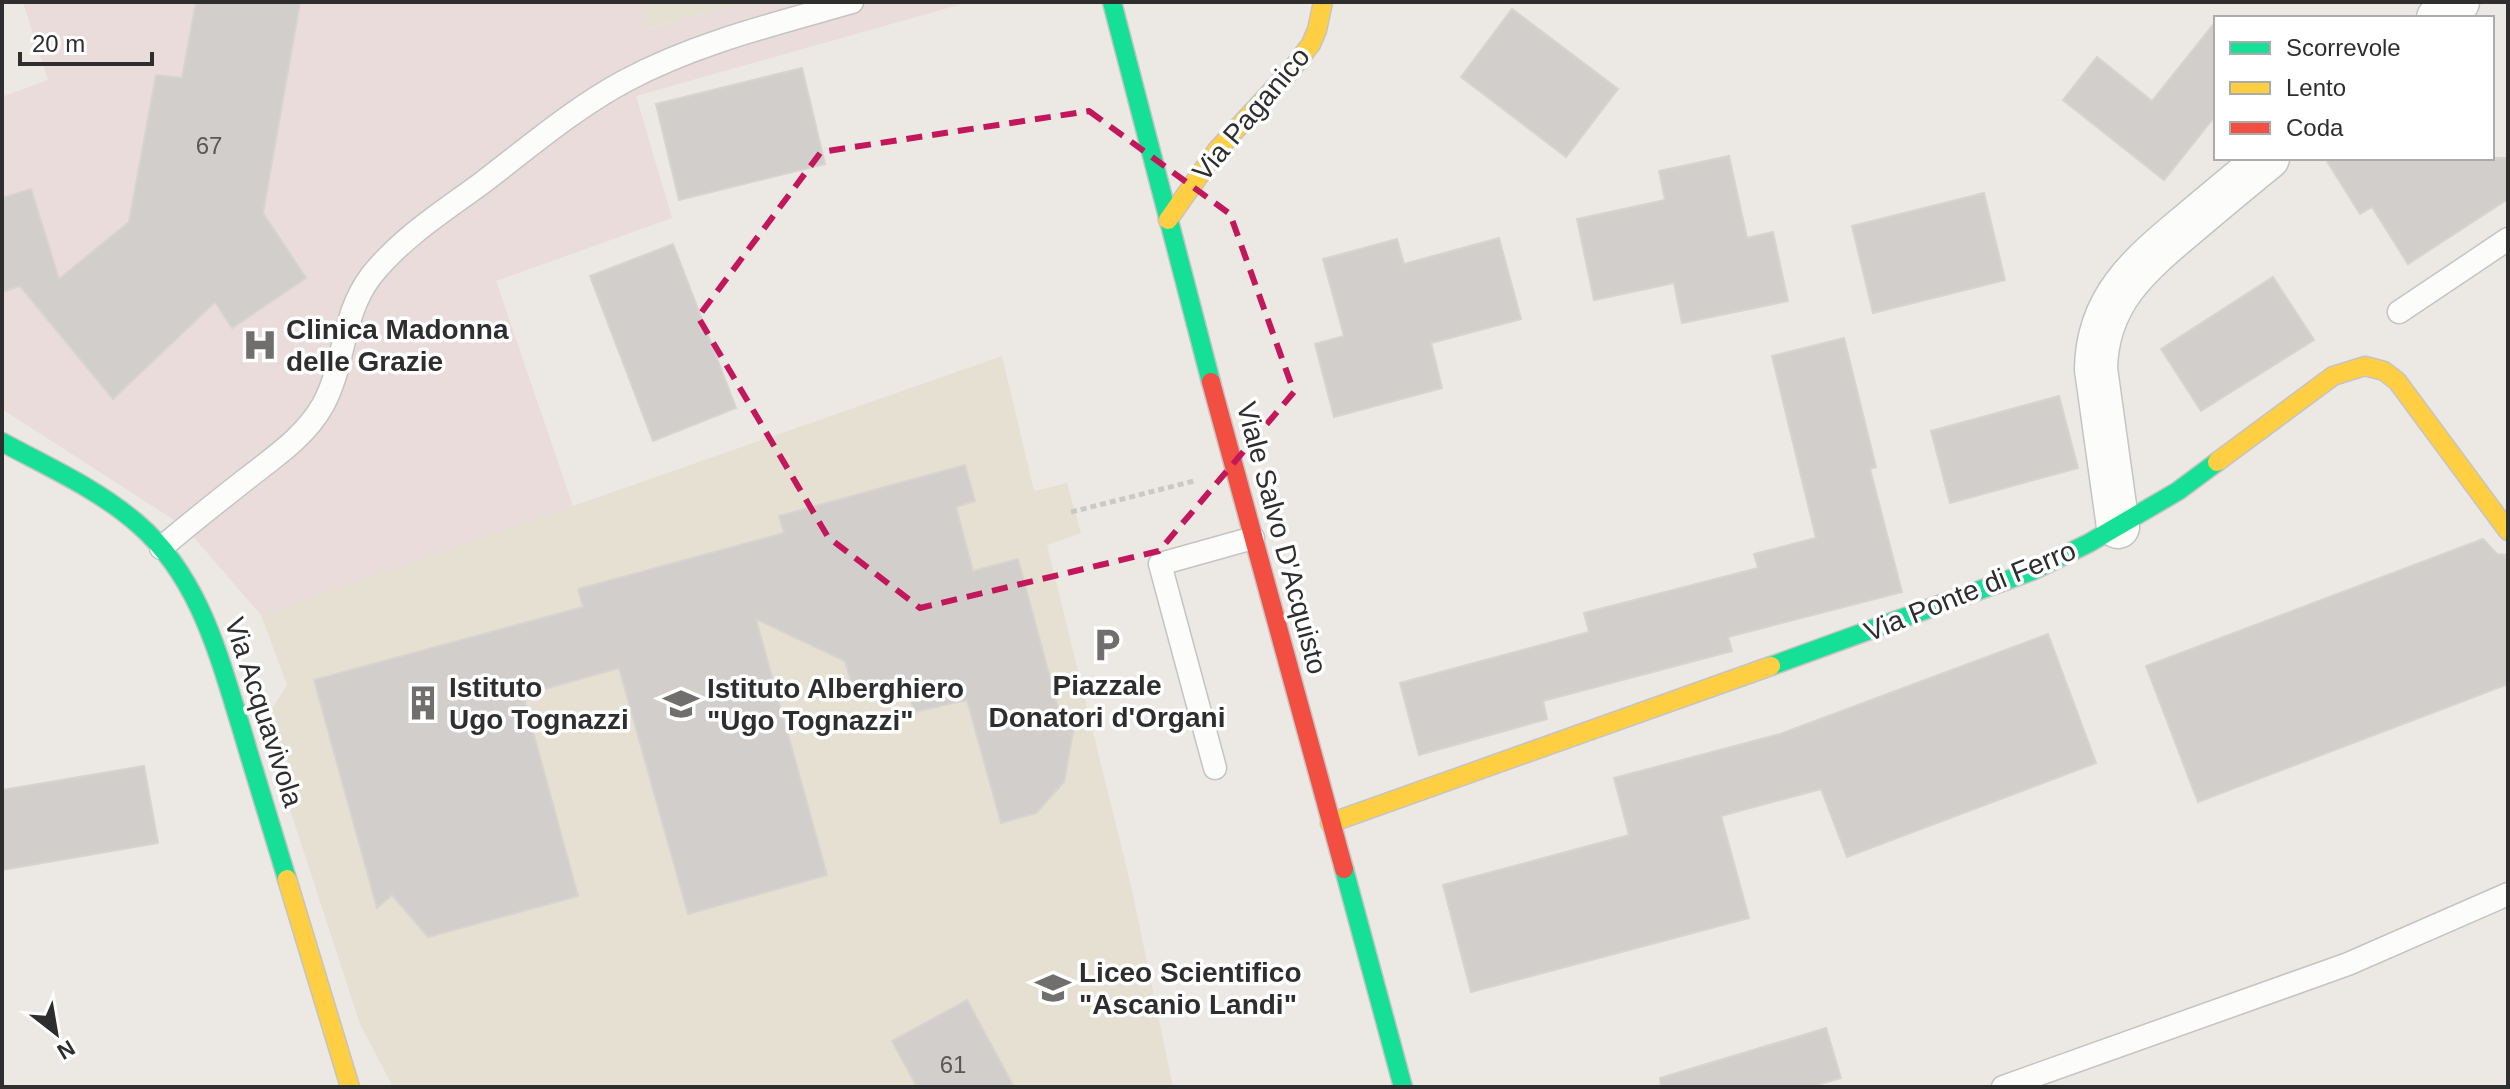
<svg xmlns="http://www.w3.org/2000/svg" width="2510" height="1089" viewBox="0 0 2510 1089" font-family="Helvetica,sans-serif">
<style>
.education{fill:#e6e0d3}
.medical{fill:#e9dcdb}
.building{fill:#d1cecb;stroke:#d7d4d0;stroke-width:2}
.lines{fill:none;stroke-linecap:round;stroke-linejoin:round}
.lane-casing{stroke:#c5c4c5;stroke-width:25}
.street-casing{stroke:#c5c4c5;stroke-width:45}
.fast-casing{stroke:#c5c4c5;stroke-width:21}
.slow-casing{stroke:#c5c4c5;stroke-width:21}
.jam-casing{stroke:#c5c4c5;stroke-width:21}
.path{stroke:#c9c9c8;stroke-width:5;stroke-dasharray:6 4;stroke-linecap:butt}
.lane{stroke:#fcfcfb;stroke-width:22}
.street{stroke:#fcfcfb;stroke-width:42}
.fast{stroke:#16e098;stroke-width:18}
.slow{stroke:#ffcf43;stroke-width:18}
.jam{stroke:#f24e42;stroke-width:18}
.marked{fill:none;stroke:#c2185b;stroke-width:6;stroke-dasharray:16 10;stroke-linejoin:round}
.labels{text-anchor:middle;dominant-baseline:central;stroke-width:7;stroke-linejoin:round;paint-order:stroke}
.number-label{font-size:24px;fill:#585857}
.street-label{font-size:28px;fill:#2e2e2e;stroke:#fff}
.poi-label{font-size:28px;font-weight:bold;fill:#2e2e2e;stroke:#fff;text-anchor:start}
</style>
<rect width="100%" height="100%" fill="#ece8e4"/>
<g class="education">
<polygon points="641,2 746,2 647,29"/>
<polygon points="1002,356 1034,491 1067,483 1081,533 1047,545 1132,890 1173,1087 393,1087 360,1024 262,724 287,685 261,615"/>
</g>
<polygon class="medical" points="23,2 641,2 648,29 746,2 969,2 636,96 672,218 496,281 573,506 261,615 185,527 2,409 2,97 48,80"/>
<g class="building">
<polygon points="196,2 300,2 263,213 306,278 232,328 215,302 113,399 20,286 2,292 2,198 31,189 59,279 129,222 156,75 182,78"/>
<polygon points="1512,9 1618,89 1566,157 1461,77"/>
<polygon points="2216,21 2216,115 2164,180 2063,100 2097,57 2152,101"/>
<polygon points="802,68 825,164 679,200 656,104"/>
<polygon points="1729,156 1747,238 1773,232 1788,301 1682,323 1674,283 1594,300 1577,219 1665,200 1659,171"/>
<polygon points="2325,158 2508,158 2508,199 2408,264 2372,207 2360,214"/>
<polygon points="1984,193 2005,280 1873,313 1852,226"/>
<polygon points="1499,238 1521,319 1431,343 1442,388 1334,417 1315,344 1344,336 1323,259 1397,239 1404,264"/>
<polygon points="673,244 736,408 653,441 590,276"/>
<polygon points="2273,277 2314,340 2201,411 2161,349"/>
<polygon points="1844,338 1876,467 1870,469 1902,592 1728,637 1732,651 1543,701 1547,719 1419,755 1400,683 1589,632 1584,613 1758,568 1754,554 1816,538 1772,356"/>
<polygon points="2059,396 2078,468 1950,503 1931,431"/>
<polygon points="965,465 975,501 956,507 973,571 1018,559 1064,730 1074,727 1064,782 1036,813 1001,823 967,700 914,712 907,687 856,700 845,661 756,619 827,875 688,914 619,668 523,695 578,896 428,937 392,895 377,908 314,680 583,607 578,589 784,533 779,516"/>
<polygon points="2483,539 2497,554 2505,555 2508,563 2508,684 2198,802 2146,666"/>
<polygon points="2048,634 2096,763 1847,857 1821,789 1721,816 1749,918 1471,992 1443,885 1629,835 1614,778 1780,734"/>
<polygon points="144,766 158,843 2,870 2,790"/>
<polygon points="967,1000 1014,1087 917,1087 892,1041"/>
<polygon points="1826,1028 1841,1078 1810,1087 1661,1087 1660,1078"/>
</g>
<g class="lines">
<g class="lane-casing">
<g id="lane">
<polyline points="2399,312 2508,239"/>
<path d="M 161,548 C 188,525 217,502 245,480 C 273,458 305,437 323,405 C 346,362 341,316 371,276 C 401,238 444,211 482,183 C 528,148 573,109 625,81 C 696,43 775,24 852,2"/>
<polyline points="1215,768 1160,564 1253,538"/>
<polyline points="2003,1087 2348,964 2508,894"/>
</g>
</g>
<g class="street-casing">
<g id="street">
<polyline points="2438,18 2458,2"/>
<path d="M 2118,527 L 2096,369 C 2097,298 2142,263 2192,221 C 2217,200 2242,179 2268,158"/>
</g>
</g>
<g class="fast-casing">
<g id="fast">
<polyline points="1112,2 1211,382"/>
<path d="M 2,442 C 48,467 98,489 138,524 C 199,577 218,653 241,727 C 256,778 272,829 287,879"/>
<polyline points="1771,666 2032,571 2089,543 2178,491 2217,462"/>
<polyline points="1344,869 1403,1087"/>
</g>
</g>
<g class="slow-casing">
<g id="slow">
<polyline points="1168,220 1217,150 1292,69 1311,44 1317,30 1323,2"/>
<polyline points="2217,462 2333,376 2365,366 2384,371 2397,381 2508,531"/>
<polyline points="1330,823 1771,666"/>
<polyline points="287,879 350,1087"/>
</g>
</g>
<g class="jam-casing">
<polyline id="jam" points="1211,382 1344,869"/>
</g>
<polyline class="path" points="1071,512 1194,481"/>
<use href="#lane" class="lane"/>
<use href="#street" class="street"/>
<use href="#fast" class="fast"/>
<use href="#slow" class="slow"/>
<use href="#jam" class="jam"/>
</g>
<path class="marked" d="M 1089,111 L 1230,214 L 1294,392 L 1159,551 L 920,608 L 828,537 L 698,317 L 821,152 Z"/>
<defs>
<g id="hospital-bare" transform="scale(2.76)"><path d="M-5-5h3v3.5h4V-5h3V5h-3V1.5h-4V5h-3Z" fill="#706f6e" stroke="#fff" stroke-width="2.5" paint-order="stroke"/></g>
<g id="parking-bare" transform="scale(2.76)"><path d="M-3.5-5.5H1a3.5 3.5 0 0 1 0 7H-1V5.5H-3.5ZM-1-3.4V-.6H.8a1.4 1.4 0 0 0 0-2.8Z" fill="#706f6e" stroke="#fff" stroke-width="2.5" paint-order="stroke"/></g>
<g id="building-bare" transform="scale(2.76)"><path d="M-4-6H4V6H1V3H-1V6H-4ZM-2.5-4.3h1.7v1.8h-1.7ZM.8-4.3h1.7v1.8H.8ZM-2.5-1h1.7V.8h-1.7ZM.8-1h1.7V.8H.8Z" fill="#706f6e" stroke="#fff" stroke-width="2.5" paint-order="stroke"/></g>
<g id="school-bare" transform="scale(2.76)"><path d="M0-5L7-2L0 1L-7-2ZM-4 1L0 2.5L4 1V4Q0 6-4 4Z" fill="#706f6e" stroke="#fff" stroke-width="2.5" paint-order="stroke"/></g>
</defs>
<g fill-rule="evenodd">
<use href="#hospital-bare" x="260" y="345"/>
<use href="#parking-bare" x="1107" y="645"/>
<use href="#building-bare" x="423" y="703"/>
<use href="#school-bare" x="681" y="704"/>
<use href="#school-bare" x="1053" y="988"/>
</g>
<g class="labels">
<g class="number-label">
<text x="209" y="145">67</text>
<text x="953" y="1064">61</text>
</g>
<g class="street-label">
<text transform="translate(1251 114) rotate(-50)">Via Paganico</text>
<text transform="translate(1282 538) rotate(75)">Viale Salvo D'Acquisto</text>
<text transform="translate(1970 591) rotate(-22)">Via Ponte di Ferro</text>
<text transform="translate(264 712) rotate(72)">Via Acquavivola</text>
</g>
<g class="poi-label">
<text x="286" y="329">Clinica Madonna<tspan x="286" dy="32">delle Grazie</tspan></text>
<text x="1107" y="685" text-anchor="middle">Piazzale<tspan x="1107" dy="32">Donatori d'Organi</tspan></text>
<text x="449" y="687">Istituto<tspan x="449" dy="32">Ugo Tognazzi</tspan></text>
<text x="707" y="688">Istituto Alberghiero<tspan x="707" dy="32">"Ugo Tognazzi"</tspan></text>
<text x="1079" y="972">Liceo Scientifico<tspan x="1079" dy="32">"Ascanio Landi"</tspan></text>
</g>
</g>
<rect width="2510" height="1089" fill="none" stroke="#2e2e2e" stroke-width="8"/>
<rect x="2214" y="16" width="280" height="144" fill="#ffffff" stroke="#ababab" stroke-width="2"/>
<rect x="2230" y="42" width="40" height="12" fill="#16e098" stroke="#ababab" stroke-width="2"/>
<text x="2286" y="56" font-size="24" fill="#2e2e2e">Scorrevole</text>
<rect x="2230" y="82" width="40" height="12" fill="#ffcf43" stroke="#ababab" stroke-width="2"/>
<text x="2286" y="96" font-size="24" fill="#2e2e2e">Lento</text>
<rect x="2230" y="122" width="40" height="12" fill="#f24e42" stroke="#ababab" stroke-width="2"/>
<text x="2286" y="136" font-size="24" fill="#2e2e2e">Coda</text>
<g transform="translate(56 1033) rotate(149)" stroke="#ffffff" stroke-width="6" paint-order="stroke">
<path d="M0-6L14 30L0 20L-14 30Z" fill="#2e2e2e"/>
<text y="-12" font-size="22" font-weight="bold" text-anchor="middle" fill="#2e2e2e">N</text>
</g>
<path d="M20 52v12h132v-12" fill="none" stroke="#2e2e2e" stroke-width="4"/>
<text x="32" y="52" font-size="24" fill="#2e2e2e" stroke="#ffffff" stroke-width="6" paint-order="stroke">20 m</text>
</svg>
